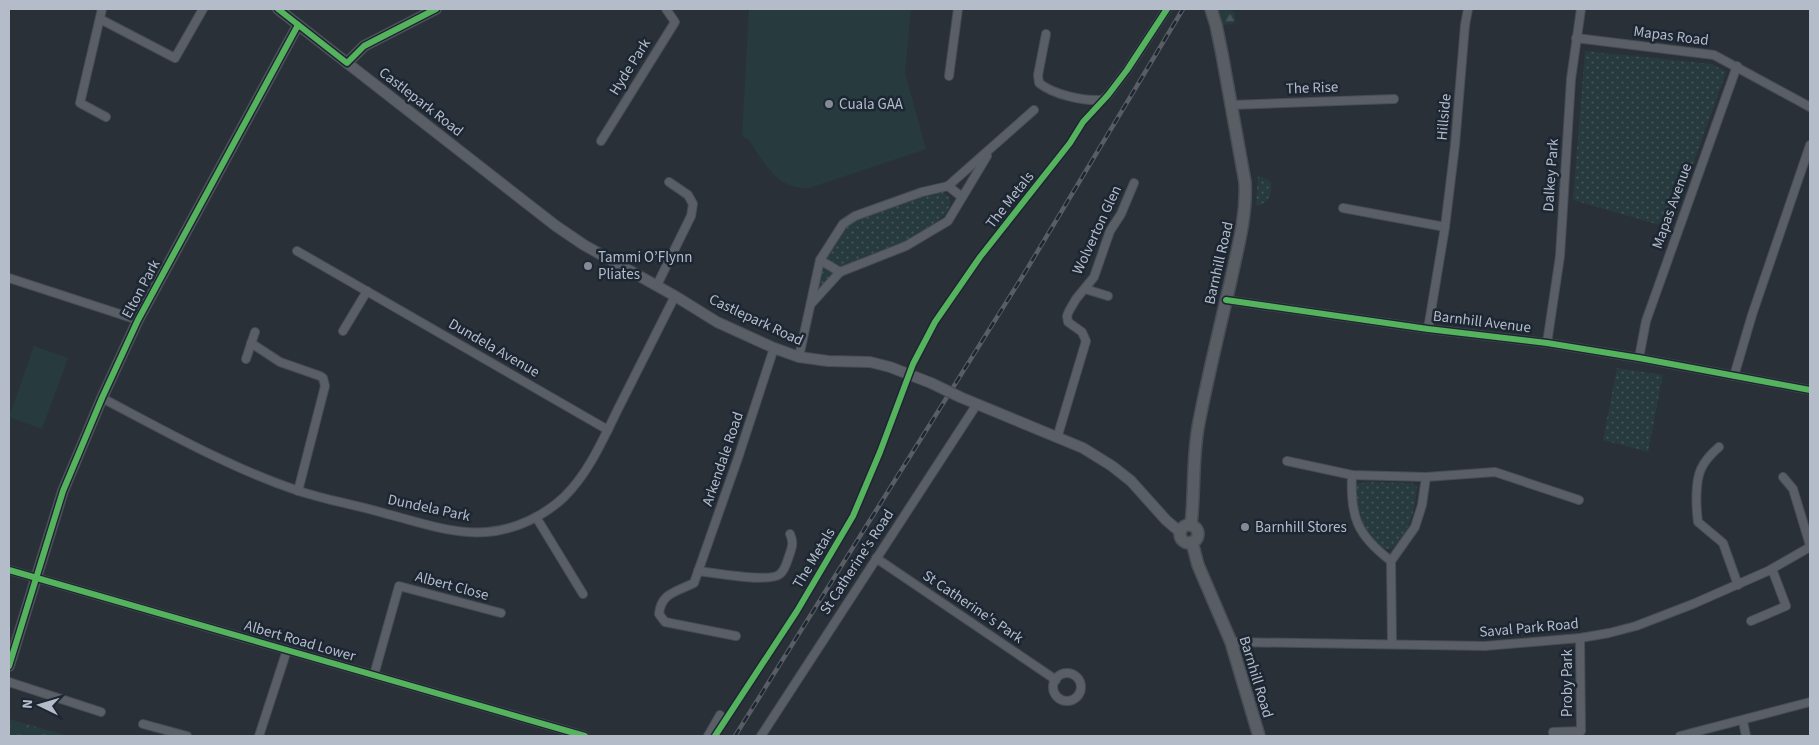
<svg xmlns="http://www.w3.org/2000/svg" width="1819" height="745" viewBox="0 0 1819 745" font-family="'Source Sans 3',sans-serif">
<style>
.grass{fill:url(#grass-dots)}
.forest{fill:url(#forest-firs)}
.park{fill:url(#park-crowns)}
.garden{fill:#273a3e}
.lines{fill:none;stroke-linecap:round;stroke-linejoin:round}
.minor-casing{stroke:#484c53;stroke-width:10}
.tertiary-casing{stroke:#484c53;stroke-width:12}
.secondary-casing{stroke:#484c53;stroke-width:14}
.minor{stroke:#5a5e66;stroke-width:8}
.tertiary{stroke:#5a5e66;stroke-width:10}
.secondary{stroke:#595d64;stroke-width:11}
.rail-casing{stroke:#595d64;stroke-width:4.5}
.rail{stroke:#1d2633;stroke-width:2.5;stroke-dasharray:8;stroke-linecap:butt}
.tertiary-bridge-casing{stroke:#484c53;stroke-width:12;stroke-linecap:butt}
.tertiary-bridge{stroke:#5a5e66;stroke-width:10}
.cycleway-casing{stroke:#1d2633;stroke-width:9}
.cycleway{stroke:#56b35d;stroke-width:6}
.poi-dot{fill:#848b96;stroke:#1d2633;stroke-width:2}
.labels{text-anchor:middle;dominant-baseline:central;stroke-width:5;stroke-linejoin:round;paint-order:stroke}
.street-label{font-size:15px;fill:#b4bcc9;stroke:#1d2633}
.poi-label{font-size:15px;fill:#b4bcc9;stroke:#1d2633;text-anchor:start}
</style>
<defs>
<pattern id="grass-dots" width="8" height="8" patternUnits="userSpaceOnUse" patternTransform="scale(1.25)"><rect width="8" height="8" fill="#273a3e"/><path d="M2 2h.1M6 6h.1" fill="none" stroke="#445559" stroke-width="1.8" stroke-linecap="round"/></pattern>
<pattern id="forest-firs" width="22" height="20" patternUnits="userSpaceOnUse" patternTransform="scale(1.25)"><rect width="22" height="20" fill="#273a3e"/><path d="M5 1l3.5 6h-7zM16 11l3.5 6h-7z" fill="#445559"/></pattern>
<pattern id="park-crowns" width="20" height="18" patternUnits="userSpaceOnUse" patternTransform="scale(1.25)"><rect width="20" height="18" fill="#273a3e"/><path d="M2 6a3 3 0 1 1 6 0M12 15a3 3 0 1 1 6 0" fill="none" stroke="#445559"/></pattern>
</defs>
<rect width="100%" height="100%" fill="#2a3038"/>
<g class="grass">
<polygon points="1585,51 1712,64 1726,72 1670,228 1573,200"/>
<path d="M 1258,176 L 1267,179 L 1271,182 C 1272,195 1269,203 1256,206 Z"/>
<path d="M 941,191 C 972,206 918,235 905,242 C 891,249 875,252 861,258 C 855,261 850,266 844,267 C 838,267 834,265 829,261 L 828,255 C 833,244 840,233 849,223 L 935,192 Z"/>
<polygon points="822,268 827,268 834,275 814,298"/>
<polygon points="1617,368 1663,375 1648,452 1603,440"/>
<path d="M 1367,482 L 1412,483 L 1417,486 C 1415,510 1410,533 1391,549 C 1390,549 1384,549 1383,549 C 1372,545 1358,519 1355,507 C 1354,500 1355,492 1356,484 Z"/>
</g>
<polygon class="forest" points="1218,9 1229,9 1235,13 1235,21 1232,24 1222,25"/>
<polygon class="park" points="9,719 68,736 9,736"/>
<g class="garden">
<path d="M 749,9 L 911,9 L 905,73 L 926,149 L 809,188 C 775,189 765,163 748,139 L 742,136 Z"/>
<polygon points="34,346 68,358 42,429 9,417"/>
</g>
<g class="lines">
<g class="minor-casing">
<g id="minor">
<polyline points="102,9 80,103 106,117"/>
<polyline points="100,19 175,58 203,9"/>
<path d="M 1046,34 L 1038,75 L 1039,83 C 1054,95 1083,101 1102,100 L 1108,95 L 1127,70 L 1167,9"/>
<polyline points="1576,38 1714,55 1810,107"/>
<polyline points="949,76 958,9"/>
<polyline points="1231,105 1394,99"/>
<polyline points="601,141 675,22 666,9"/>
<polyline points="948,186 962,197"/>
<polyline points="1343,208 1445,227"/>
<polyline points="297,251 608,430"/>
<polyline points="820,260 840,272"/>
<polyline points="9,278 138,320"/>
<polyline points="657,285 691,216 693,204 688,195 669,182"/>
<polyline points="1085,289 1108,296"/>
<polyline points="1226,300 1428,329 1547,343 1639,358 1810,390"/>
<polyline points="811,304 840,272 906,246 948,221 987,156"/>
<polyline points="1428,329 1445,227 1455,145 1465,25 1468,9"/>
<polyline points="343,331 367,291"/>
<polyline points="251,343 280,362 320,376 323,378 325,386 298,491"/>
<polyline points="1547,343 1560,256 1571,79 1581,9"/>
<polyline points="799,357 820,260 843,224 855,216 922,192 948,186 1034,110"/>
<polyline points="1639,358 1646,321 1737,66"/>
<polyline points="246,359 255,332"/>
<polyline points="1734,376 1752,315 1810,145"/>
<path d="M 102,398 C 165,431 228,467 296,490 C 325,500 357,505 387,514 C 419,522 453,535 487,532 C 515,530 544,516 564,497 C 589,473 604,437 619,407 C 638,370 656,333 675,296"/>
<polyline points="1057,438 1086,341 1082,332 1068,322 1067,316 1069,311 1076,299 1094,277 1110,231 1121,214 1134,183"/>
<path d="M 1719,447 C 1712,453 1705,460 1701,469 C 1695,482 1696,507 1698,522 L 1723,543 L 1738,585"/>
<polyline points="1287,461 1352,475 1426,477 1495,472 1579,500"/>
<path d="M 1352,475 C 1350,517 1357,535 1391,561 L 1392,644"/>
<polyline points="1783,477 1793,489 1810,545"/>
<polyline points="536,517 583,594"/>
<polyline points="876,558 1056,680"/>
<polyline points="1391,561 1415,527 1422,505 1426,477"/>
<polyline points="9,570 585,736"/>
<path d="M 698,571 C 713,573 771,583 780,574 C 785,570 787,562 789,556 C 792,548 794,542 790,534"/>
<polyline points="1751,621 1786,606 1772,569"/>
<path d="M 736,636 L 665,622 L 659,614 C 661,593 676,592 694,583 L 738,458 L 774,348"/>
<polyline points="1231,642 1485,646 1580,638 1609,633 1636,626 1693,604 1768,571 1810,547"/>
<circle cx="1067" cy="687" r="14"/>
<polyline points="374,675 399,586 501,613"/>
<polyline points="9,682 101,712"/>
<polyline points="1743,721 1746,736"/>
<polyline points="143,724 187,736"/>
<polyline points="1553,732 1581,731 1580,638"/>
<polyline points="259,736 287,650"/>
<polyline points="708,736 720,715"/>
<polyline points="761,736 977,404"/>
<polyline points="1680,736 1810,702"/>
</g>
</g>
<g class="tertiary-casing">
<g id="tertiary">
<polyline points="278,9 556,226 584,245 675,296 717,322 774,348 799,357 828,361 870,362 890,367 931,383"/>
<polyline points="347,63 364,46 436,9"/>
<polyline points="960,397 1083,448 1112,466 1131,481 1166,520 1180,532"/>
<polyline points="9,666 63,491 102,398 138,320 298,25"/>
</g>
</g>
<g class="secondary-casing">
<g id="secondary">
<circle cx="1189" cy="534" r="9"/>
<path d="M 1191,525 C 1195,490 1192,456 1199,422 C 1208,376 1219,330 1230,284 C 1237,250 1247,217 1245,182 L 1222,54 L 1216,25 L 1211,9"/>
<polyline points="1192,542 1198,565 1231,642 1259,736"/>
</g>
</g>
<use href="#minor" class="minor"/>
<use href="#tertiary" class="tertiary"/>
<use href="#secondary" class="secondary"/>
<g class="rail-casing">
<polyline id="rail" points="735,736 1024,274 1183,9"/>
</g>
<use href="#rail" class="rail"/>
<g class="tertiary-bridge-casing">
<polyline id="tertiary-bridge" points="931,383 960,397"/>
</g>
<use href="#tertiary-bridge" class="tertiary-bridge"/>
<g class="cycleway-casing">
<g id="cycleway">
<polyline points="278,9 347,63 364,46 436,9"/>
<polyline points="1226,300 1428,329 1547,343 1639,358 1810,390"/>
<polyline points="9,570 585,736"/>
<polyline points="9,666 63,491 102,398 138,320 298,25"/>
<polyline points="715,736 797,611 853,516 880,452 913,364 935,322 980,257 1070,143 1083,122 1108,95 1127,70 1167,9"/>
</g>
</g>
<use href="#cycleway" class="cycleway"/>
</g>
<g class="poi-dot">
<circle cx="829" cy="104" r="5"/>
<circle cx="588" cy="266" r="5"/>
<circle cx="1245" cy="527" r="5"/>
</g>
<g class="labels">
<g class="street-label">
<text transform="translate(1671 36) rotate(7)">Mapas Road</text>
<text transform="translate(630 67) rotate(-58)">Hyde Park</text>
<text transform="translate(1312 88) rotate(-2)">The Rise</text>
<text transform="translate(421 102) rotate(38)">Castlepark Road</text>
<text transform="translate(1444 117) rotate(-85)">Hillside</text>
<text transform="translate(1551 175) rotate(-86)">Dalkey Park</text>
<text transform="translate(1010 200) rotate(-52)">The Metals</text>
<text transform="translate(1672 206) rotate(-70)">Mapas Avenue</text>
<text transform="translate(1097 230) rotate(-65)">Wolverton Glen</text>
<text transform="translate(1219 263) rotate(-77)">Barnhill Road</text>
<text transform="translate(141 289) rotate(-62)">Elton Park</text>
<text transform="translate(756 320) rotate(25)">Castlepark Road</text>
<text transform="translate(1482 322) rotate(7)">Barnhill Avenue</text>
<text transform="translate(494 348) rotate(30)">Dundela Avenue</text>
<text transform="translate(723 459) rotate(-71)">Arkendale Road</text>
<text transform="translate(429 508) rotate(12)">Dundela Park</text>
<text transform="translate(814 558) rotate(-59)">The Metals</text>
<text transform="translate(857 562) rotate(-57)">St Catherine's Road</text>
<text transform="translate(452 586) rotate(15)">Albert Close</text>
<text transform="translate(973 607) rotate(34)">St Catherine's Park</text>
<text transform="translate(1529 628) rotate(-5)">Saval Park Road</text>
<text transform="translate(300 641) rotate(16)">Albert Road Lower</text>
<text transform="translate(1256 677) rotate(73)">Barnhill Road</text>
<text transform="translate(1567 683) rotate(-90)">Proby Park</text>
</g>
<g class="poi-label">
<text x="839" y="104">Cuala GAA</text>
<text x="598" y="257">Tammi O’Flynn<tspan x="598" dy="17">Pliates</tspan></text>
<text x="1255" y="527">Barnhill Stores</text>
</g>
</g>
<rect width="1819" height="745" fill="none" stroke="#b4bcc9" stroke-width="20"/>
<g transform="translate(40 705) rotate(275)" stroke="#1d2633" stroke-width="4" paint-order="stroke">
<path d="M0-4L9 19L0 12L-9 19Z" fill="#b4bcc9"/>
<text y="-8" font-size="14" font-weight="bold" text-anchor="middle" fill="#b4bcc9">N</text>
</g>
</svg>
